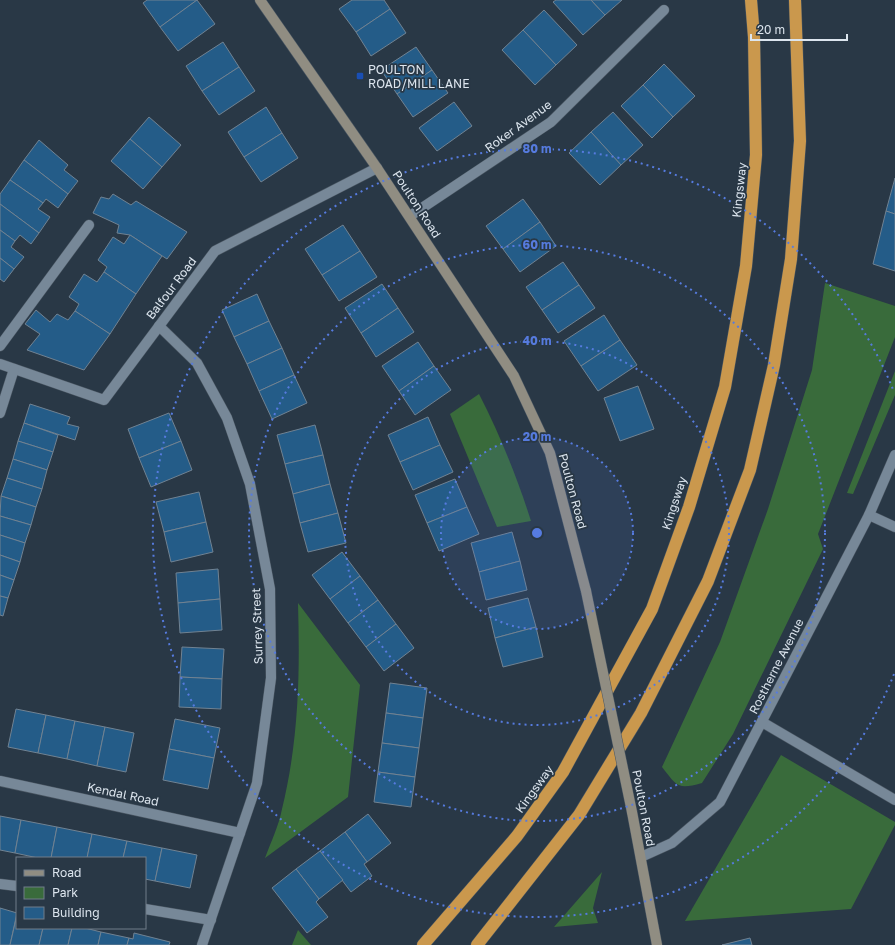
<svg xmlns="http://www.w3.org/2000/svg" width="895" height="945" viewBox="0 0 895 945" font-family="'Golos Text',sans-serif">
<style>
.green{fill:#396b3b}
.building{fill:#245c88;stroke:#708292}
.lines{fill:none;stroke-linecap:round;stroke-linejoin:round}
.lane-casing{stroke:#4a5662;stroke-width:11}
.street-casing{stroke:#4a5662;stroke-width:11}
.secondary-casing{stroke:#4a5662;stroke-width:11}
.highway-casing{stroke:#4a5662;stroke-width:13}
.lane{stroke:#778898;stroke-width:10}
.street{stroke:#778898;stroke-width:10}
.secondary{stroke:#908d82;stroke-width:10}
.highway{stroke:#ca984d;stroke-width:12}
.secondary-bridge-casing{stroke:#4a5662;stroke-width:11;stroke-linecap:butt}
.secondary-bridge{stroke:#908d82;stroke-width:10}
.ring{fill:none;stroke:#567bdf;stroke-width:2;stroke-dasharray:2 4}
.transit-dot{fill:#1a4fb4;stroke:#293846;stroke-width:1.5}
.labels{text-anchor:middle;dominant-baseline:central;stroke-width:3.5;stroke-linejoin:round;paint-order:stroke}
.poi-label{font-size:12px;fill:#dce5ee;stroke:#293846;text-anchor:start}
.street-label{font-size:12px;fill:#dce5ee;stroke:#293846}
.centre{fill:#567bdf;stroke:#293846;stroke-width:2}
.ring-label{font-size:12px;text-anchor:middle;font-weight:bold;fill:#567bdf;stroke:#293846;stroke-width:3.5;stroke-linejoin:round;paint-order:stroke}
</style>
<rect width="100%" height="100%" fill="#293846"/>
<g class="green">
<path d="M 825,283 L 895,306 L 895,337 L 818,534 L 823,549 L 733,734 L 702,783 C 677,790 677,786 662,767 L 720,642 L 768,509 L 812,370 Z"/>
<polygon points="895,371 895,395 853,494 847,493"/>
<path d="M 479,394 C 500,435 517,477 531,521 L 497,527 L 450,414 Z"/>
<path d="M 298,603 L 360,685 L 348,797 L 265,858 C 271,842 279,825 282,809 C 299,739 300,674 298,603 Z"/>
<polygon points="781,755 895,822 895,825 851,909 685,921"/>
<polygon points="602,872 593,908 598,923 554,927"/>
<polygon points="298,930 311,945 292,945"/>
</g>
<g class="building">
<polygon points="147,0 197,0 160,27 143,3"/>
<polygon points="197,0 215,24 178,51 160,27"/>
<polygon points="352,0 384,0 390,9 356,32 339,9"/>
<polygon points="556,0 591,0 605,15 583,35 553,2"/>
<polygon points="591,0 622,0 605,15"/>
<polygon points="390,9 406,33 371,56 356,32"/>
<polygon points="544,10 577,45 556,65 523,30"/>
<polygon points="523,30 556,65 535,85 502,50"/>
<polygon points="223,42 239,67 202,91 186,66"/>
<polygon points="416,47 432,70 397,94 381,70"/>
<polygon points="664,64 695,96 673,117 643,85"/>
<polygon points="239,67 255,91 219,115 202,91"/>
<polygon points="432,70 448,93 413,117 397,94"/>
<polygon points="643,85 673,117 652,138 621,106"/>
<polygon points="454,102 472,126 437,151 419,128"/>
<polygon points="266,107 282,133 244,157 228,132"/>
<polygon points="613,112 643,145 621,165 591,132"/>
<polygon points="149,117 181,145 162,167 130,139"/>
<polygon points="591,132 621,165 600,185 569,153"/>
<polygon points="282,133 298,158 261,182 244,157"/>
<polygon points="130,139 162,167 143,189 111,161"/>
<polygon points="39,140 68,165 64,170 78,181 68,194 24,160"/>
<polygon points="24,160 68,194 58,208 46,199 43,203 10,180"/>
<polygon points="895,178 895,214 886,211"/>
<polygon points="10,180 43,203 38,209 50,217 39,233 0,204 0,194"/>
<polygon points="113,194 131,205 136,201 187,232 167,259 130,235 117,233 119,225 93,213 101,197 109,199"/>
<polygon points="523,199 540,222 503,249 486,226"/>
<polygon points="0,204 39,233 31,244 20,235 15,241 0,230"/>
<polygon points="886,211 895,214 895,271 873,264"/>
<polygon points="540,222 556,246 520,272 503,249"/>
<polygon points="343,225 360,251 322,275 305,249"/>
<polygon points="0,230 15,241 11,247 24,257 14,269 0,258"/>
<polygon points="130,235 162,256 136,294 104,272 107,267 98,260 113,237 124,244"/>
<polygon points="360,251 377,277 339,301 322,275"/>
<polygon points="0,258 14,269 4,282 0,279"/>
<polygon points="563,262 579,285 542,310 526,287"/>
<polygon points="104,272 136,294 110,334 75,311 79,304 69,297 84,274 97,282"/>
<polygon points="382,284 398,308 361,333 345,308"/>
<polygon points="579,285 595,308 558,333 542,310"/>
<polygon points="257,294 269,321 234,337 222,310"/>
<polygon points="398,308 414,332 376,357 361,333"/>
<polygon points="36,310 50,322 57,314 68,320 75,311 110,334 84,370 27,350 40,334 25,324"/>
<polygon points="604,315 620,340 581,366 564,341"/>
<polygon points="269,321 282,348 247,364 234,337"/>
<polygon points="620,340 637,365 598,391 581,366"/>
<polygon points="418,342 434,366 399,391 382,366"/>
<polygon points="282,348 294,375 259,391 247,364"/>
<polygon points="434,366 451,390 415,415 399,391"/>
<polygon points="294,375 307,403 272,419 259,391"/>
<polygon points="638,386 654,429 620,441 604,398"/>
<polygon points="30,404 70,417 67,424 79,427 75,440 24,423"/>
<polygon points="169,413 181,441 139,458 128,429"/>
<polygon points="428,417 440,445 400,462 388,435"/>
<polygon points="24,423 58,435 53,452 18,441"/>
<polygon points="315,425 323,455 285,464 277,435"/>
<polygon points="18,441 53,452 47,470 13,459"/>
<polygon points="181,441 192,470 151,487 139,458"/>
<polygon points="440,445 453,472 413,490 400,462"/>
<polygon points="323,455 330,484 293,494 285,464"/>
<polygon points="13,459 47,470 42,489 7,478"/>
<polygon points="7,478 42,489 36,507 1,496"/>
<polygon points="455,479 467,507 427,523 415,495"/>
<polygon points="330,484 338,513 300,523 293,494"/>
<polygon points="199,492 206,522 164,532 156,502"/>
<polygon points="1,496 36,507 31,525 0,516"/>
<polygon points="467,507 479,534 439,551 427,523"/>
<polygon points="338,513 346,543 308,552 300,523"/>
<polygon points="0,516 31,525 25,543 0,535"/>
<polygon points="206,522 213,552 171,562 164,532"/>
<polygon points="512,532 520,561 479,572 471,543"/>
<polygon points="0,535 25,543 20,562 0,555"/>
<polygon points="342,552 360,576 330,599 312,575"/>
<polygon points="0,555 20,562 14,580 0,575"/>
<polygon points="520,561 527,590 486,600 479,572"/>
<polygon points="218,569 220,599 178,603 176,573"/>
<polygon points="0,575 14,580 8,598 0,596"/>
<polygon points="360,576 378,600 348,623 330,599"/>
<polygon points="0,596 8,598 3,616 0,615"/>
<polygon points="528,598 536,627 495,638 488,608"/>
<polygon points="220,599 222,630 180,633 178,603"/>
<polygon points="378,600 396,624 366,647 348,623"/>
<polygon points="396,624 414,648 384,671 366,647"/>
<polygon points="536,627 543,657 503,667 495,638"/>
<polygon points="182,647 224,649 222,679 180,677"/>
<polygon points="180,677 222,679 221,709 179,707"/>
<polygon points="390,683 427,688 423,718 386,713"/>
<polygon points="16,709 46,715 38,753 8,747"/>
<polygon points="386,713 423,718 419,748 382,743"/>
<polygon points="46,715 75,721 67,759 38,753"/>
<polygon points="175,719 220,728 214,758 169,749"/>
<polygon points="75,721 105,727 97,766 67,759"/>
<polygon points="105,727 134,733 126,772 97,766"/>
<polygon points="382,743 419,748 415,777 378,772"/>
<polygon points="169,749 214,758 208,789 163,780"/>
<polygon points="378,772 415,777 411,807 374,802"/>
<polygon points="368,814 391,843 367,862 345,832"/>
<polygon points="0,816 21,820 15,853 0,850"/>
<polygon points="21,820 57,827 51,858 38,858 15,853"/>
<polygon points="57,827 92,834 87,858 51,858"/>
<polygon points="345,832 367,862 364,864 372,876 351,892 320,851"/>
<polygon points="92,834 127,841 123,858 87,858"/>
<polygon points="127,841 162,848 155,881 145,879 145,858 123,858"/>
<polygon points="162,848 197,855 190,888 155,881"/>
<polygon points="320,851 343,880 319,899 296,869"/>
<polygon points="296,869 319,899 316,902 328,917 307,933 272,888"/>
<polygon points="0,908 17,913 10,945 0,945"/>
<polygon points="17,915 17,928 43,928 39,945 10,945"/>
<polygon points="43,928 72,928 68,945 39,945"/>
<polygon points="72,928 85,928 101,932 98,945 68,945"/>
<polygon points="101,932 129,938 127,945 98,945"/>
<polygon points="134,933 170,942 169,945 127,945 129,938 133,939"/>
<polygon points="750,938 752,945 722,945"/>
</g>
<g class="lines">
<g class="lane-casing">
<g id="lane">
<polyline points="0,346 89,225"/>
<polyline points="762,722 895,800"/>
<polyline points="0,884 17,886"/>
<polyline points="145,909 211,920"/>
</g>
</g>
<g class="street-casing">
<g id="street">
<polyline points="410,216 551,122 664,10"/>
<polyline points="159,326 197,363 227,418 250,484 270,589 271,678 257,783 202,945"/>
<polyline points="0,364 104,400 215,251 377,168"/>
<polyline points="0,413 14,369"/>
<polyline points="869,515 895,527"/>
<polyline points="0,781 240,833"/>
<polyline points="641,857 672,843 720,802 869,515 895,455"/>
</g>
</g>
<g class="secondary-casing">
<g id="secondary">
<polyline points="260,0 377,168 514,376 550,453 586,591"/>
<polyline points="632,812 657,945"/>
</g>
</g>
<g class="highway-casing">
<g id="highway">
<polyline points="423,945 517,836 563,772 652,609 689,507 725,387 746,266 756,155 754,37 751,0"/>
<polyline points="477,945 579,815 641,713 708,581 750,470 774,365 791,259 800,141 795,0"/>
</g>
</g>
<use href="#lane" class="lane"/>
<use href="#street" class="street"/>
<use href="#secondary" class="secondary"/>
<use href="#highway" class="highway"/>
<g class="secondary-bridge-casing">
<polyline id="secondary-bridge" points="586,591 632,812"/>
</g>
<use href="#secondary-bridge" class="secondary-bridge"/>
</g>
<circle cx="537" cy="533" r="96" fill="#567bdf" fill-opacity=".12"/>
<g class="ring">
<circle cx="537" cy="533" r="96"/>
<circle cx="537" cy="533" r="192"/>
<circle cx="537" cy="533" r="288"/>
<path d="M894 674A384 384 0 1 1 894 392"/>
</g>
<rect class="transit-dot" x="356" y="72" width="8" height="8" rx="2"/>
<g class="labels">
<g class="poi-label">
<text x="368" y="69">POULTON<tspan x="368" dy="14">ROAD/MILL LANE</tspan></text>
</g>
<g class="street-label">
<text transform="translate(518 126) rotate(-36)">Roker Avenue</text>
<text transform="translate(739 190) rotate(-84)">Kingsway</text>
<text transform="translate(417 204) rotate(57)">Poulton Road</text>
<text transform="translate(171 288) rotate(-53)">Balfour Road</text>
<text transform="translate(573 491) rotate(75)">Poulton Road</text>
<text transform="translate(674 503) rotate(-72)">Kingsway</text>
<text transform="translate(257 626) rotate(-92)">Surrey Street</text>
<text transform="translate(776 666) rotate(-63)">Rostherne Avenue</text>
<text transform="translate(534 789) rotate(-54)">Kingsway</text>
<text transform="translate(123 794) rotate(12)">Kendal Road</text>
<text transform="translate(644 808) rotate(79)">Poulton Road</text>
</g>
</g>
<circle cx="537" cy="533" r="6" class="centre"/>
<g class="ring-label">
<text x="537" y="153">80 m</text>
<text x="537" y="249">60 m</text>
<text x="537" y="345">40 m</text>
<text x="537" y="441">20 m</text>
</g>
<rect x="16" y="857" width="130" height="72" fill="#293846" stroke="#717d89"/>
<rect x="24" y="870" width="20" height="6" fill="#908d82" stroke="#717d89"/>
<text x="52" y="877" font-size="12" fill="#dce5ee">Road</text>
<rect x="24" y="887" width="20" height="12" fill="#396b3b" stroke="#717d89"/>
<text x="52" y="897" font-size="12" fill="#dce5ee">Park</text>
<rect x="24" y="907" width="20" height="12" fill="#245c88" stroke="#717d89"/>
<text x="52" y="917" font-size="12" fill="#dce5ee">Building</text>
<path d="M751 34v6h96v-6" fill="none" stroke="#dce5ee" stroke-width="2"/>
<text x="757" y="34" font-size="12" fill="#dce5ee" stroke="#293846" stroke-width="3" paint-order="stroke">20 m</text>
</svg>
